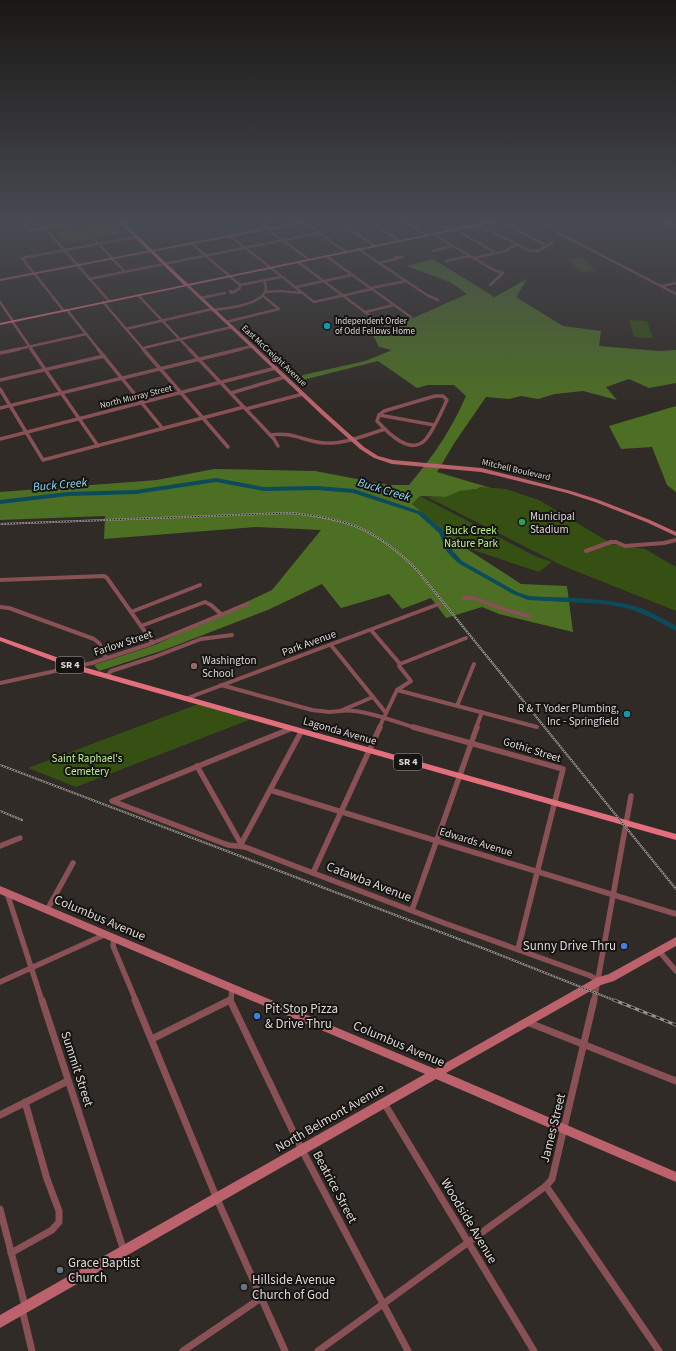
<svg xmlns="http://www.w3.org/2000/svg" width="676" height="1351" viewBox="0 0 676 1351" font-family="'Source Sans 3',sans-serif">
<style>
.green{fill:#355012}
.forest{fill:#4d6f24}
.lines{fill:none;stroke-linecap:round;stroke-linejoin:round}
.river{fill:#0c4b5c;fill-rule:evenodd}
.street-far4{stroke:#895055;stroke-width:2.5}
.street-far3{stroke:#895055;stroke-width:3.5}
.street-far2{stroke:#895055;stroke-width:4}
.street-far1{stroke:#895055;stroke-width:5.5}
.street{stroke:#895055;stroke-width:7}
.secondary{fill:#bc626c;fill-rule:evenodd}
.primary{fill:#e36f7d;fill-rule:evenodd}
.rail-far1-casing{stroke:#948f8c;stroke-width:2}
.rail-casing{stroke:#948f8c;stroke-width:3}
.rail-far1{stroke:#161412;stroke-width:1;stroke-dasharray:1.5;stroke-linecap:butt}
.rail{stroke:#161412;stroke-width:1.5;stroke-dasharray:4.5;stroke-linecap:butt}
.culture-dot{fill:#0f9aa8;stroke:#161412;stroke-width:1.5}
.leisure-dot{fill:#2e9e5b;stroke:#161412;stroke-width:1.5}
.education-dot{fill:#8d6e63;stroke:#161412;stroke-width:1.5}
.shop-dot{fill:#3f7fe0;stroke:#161412;stroke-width:1.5}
.worship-dot{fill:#6b7280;stroke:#161412;stroke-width:1.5}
.labels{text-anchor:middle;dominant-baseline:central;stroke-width:4;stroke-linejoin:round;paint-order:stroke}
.far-poi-label{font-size:9px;fill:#dbd7d4;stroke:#161412;text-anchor:start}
.far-street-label{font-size:9px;fill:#dbd7d4;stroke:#161412}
.shield{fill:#161412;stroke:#a09c9a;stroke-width:1}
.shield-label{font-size:10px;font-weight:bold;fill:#dbd7d4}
.poi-label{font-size:11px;fill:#dbd7d4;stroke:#161412;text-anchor:start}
.park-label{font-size:11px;fill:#bdf08b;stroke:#161412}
.street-label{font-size:11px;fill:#dbd7d4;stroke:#161412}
.water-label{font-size:12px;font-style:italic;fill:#8cd9f3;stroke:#161412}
.near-street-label{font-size:13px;fill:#dbd7d4;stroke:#161412}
.near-poi-label{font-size:13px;fill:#dbd7d4;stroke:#161412;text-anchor:start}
</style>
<rect width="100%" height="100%" fill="#302b26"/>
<g class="green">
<polygon points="39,220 52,220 54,222 68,220 75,226 52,230 48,225 51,225 50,223 34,225 31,222"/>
<polygon points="107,223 116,226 123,233 71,242 61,239 59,233 68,232 67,230"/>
<polygon points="582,258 596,271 581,272 568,259"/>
<polygon points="629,320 647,321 653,338 634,337"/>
<polygon points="481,487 506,489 539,500 612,544 645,549 676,567 676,611 563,566 427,497 446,497 460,491 477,489"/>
<polygon points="420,496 535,556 552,562 539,572 464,547 412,504"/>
<polygon points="201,703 254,718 76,787 28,768"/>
</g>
<g class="forest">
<path d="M 433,259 L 493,296 L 493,298 L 527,279 L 516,297 L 563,326 L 601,331 L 599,346 L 660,351 L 676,350 L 676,383 L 649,388 L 629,379 L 606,387 L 617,400 L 583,391 L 555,394 L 538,399 L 521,396 L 509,399 L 486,397 L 455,442 L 437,472 L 491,488 L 481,487 L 477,489 L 460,491 L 446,497 L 420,496 L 412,504 L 464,547 L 521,584 L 567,586 L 573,632 L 499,614 L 482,607 L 446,618 L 431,598 L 402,609 L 389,594 L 341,608 L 322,584 L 270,609 L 164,650 L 99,671 L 94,665 L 155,645 L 272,590 L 321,530 L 257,527 L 104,539 L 105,516 L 0,520 L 0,492 L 157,480 L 214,469 L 315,471 L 389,485 L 409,485 C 434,455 450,432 466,396 L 454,385 L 428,385 L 417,388 L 378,361 L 303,380 L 299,380 L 303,375 L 365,361 L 392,350 L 379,347 L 373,335 L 387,329 L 383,325 L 413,318 L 467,294 L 450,282 L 407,266 Z"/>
<polygon points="676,406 676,492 667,485 652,447 621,449 609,426"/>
</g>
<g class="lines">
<path class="river" d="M 216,478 L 264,487 L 317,486 L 354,489 L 422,512 L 444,531 L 453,551 L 462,561 L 517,592 L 529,596 C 563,598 598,597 631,605 C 647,609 662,618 676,626 L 676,631 L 650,617 L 630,609 L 605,604 L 528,600 L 513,594 L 458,563 L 447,552 L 439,533 L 418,514 L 353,493 L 317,490 L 264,491 L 216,482 L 136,494 L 68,496 L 0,504 L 0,500 L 68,492 L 136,490 Z"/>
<g class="street-far4">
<polyline points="22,220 30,230 45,228 109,301"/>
<polyline points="263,220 269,230 308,259"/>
<polyline points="335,220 375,246"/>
<polyline points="368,220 400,241"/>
<polyline points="402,220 427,236"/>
<polyline points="431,220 450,231"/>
<polyline points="481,220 487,223"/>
<polyline points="534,220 676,294"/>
<polyline points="302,221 346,252"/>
<polyline points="500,221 547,246"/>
<polyline points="479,225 530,251 538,251 553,242"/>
<polyline points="259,230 265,224"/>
<polyline points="456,230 496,253"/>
<polyline points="433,234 494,270 503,273 490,285"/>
<polyline points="229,235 314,302 372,289"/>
<polyline points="93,238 125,272"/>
<polyline points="191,243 240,285 240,288 235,291"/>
<polyline points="358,249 427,295 438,300"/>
<polyline points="433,251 453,246"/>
<polyline points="326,256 411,317"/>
<polyline points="473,258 506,251 511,247 519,245"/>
<polyline points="446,261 470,256"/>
<polyline points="298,262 381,324"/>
<polyline points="378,263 403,257 395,257 397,258"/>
<polyline points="89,279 319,233"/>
<polyline points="240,285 281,277"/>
<polyline points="662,286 676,283"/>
<polyline points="296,287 352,275"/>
<polyline points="371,288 406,281"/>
<polygon points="230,291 235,292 231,293"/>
<polyline points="265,292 280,291 303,293"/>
<polyline points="138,295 190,350"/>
<polyline points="201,298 225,293"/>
<polyline points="0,302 13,321"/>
<polyline points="103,302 144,350"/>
<polyline points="67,310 99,350"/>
<path d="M 214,310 C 227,308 263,305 266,289 C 266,286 265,283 264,280"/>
<polyline points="64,311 22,258 136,237"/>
<polyline points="365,312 394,305"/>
<polyline points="12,321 32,350"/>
<polyline points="226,322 279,309 263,296"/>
<polyline points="126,329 212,309"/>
<polyline points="143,348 232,327"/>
<polyline points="14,350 86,334"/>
<polyline points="237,350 252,346"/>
</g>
<g class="street-far3">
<polyline points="31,349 98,446"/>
<polyline points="98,349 163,429"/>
<polyline points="143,349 228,447"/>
<polyline points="189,349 274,439 278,446"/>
<polyline points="0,353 19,349"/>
<polyline points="0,380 104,356"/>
<polyline points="0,389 43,460 244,407"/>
<polyline points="231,393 285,377"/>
<path d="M 435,396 L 443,396 L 447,400 C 441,412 435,428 426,439 C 411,457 387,432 377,421 L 379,415 L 384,411 Z"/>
<polyline points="0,408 241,349"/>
<polyline points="246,409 303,394"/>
<polyline points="379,415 434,425"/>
<path d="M 271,435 C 292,431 305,442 325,443 C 345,444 366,435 385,429"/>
<polyline points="0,439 276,368"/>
</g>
<g class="street-far2">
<polyline points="586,551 611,542 616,542 625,546 664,543 676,540"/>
<polyline points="0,580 104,576 107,578 153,643"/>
<polyline points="463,598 474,598 506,610 529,616"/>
<polyline points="0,607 9,608 94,639 99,643 106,658"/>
<polyline points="131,612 200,585"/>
<polyline points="141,626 205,602 211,605 222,615"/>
<polyline points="371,630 400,664 399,666 411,681 397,690 379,728"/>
<polyline points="331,645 386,713"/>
<polyline points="400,664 466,638"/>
<polyline points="107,676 111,671 154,657 201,639 232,635"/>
<polyline points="0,683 92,663 150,644 247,604"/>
<polyline points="221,685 312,710 329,712 340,711 373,697"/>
<polyline points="397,690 537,727"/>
<polyline points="185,699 439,604"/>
<polyline points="457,706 474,664"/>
<path d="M 340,711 C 361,708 396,722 416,728"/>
<polyline points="476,728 482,712"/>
</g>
<g class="street-far1">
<polyline points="413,727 563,769 518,949"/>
<polyline points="290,729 112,801 228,845 245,847 444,923 591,976 599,981"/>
<polyline points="197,766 241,844"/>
<polyline points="270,790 676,914"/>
<polyline points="0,846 20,838"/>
<polyline points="240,846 301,732"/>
<polyline points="313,873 380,727"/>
<polyline points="7,893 42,1001"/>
<polyline points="47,910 73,863"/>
<polyline points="412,910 477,727"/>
<polyline points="114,938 113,946 136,1001"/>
<polyline points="659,951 676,971"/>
<polyline points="0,982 104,935"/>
<polyline points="228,1001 230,1000"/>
<polyline points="231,1001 232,988"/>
<polyline points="594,1001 631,796"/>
</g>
<g class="street">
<polyline points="42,1000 124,1251"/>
<polyline points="135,1000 217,1199 285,1351"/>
<polyline points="230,1000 302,1150 408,1351"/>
<polyline points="527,1022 676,1081"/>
<polyline points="152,1039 230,1000"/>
<polyline points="384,1103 534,1351"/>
<polyline points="0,1115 68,1081"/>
<polyline points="546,1186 659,1351"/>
<polyline points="0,1209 25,1306"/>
<polyline points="11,1253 52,1230 59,1222 59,1211 47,1179 25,1102"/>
<polyline points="22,1309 32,1351"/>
<polyline points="183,1351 261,1298"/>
<polyline points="318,1351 546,1186 552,1179 594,1000"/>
</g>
<g class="secondary">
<polygon points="309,220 318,220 0,281 0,279"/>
<polygon points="658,220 663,220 676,226 676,228"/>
<polygon points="185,283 187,283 326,413 364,447 378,456 393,460 481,468 501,473 571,491 599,500 650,520 676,532 676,536 646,522 595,502 567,493 498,476 481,472 392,464 374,458 360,449 322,415 185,285"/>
<polygon points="0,886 435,1069 596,978 609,974 676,937 676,946 614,981 601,985 446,1073 676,1172 676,1182 436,1079 0,1328 0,1315 425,1074 0,894"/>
</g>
<g class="primary">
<polygon points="117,220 121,220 188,284 497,220 505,220 0,325 0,323 184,285"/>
<polygon points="0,637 87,668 676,834 676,840 83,672 0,641"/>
</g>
<g class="rail-far1-casing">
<g id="rail-far1">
<path d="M 0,524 L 290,513 C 346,518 377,529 417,570 L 676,889"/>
<polyline points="0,765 485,949 616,1001"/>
<polyline points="0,811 22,820"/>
</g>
</g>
<g class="rail-casing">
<polyline id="rail" points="614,1000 676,1025"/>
</g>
<use href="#rail-far1" class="rail-far1"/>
<use href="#rail" class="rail"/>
</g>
<linearGradient id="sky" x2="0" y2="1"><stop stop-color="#1a1815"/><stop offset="0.54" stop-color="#484a52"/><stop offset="1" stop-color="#484a52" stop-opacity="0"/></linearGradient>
<rect width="676" height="409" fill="url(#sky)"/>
<g class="culture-dot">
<circle cx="327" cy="326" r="4"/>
<circle cx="627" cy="714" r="4"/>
</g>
<circle class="leisure-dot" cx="522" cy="522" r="4"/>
<circle class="education-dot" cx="194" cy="666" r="4"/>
<g class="shop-dot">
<circle cx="624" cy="946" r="4"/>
<circle cx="257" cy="1016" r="4"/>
</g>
<g class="worship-dot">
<circle cx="60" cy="1270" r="4"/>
<circle cx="244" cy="1287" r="4"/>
</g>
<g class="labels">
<g class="far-poi-label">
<text x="335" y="321">Independent Order<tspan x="335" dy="10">of Odd Fellows Home</tspan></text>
</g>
<g class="far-street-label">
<text transform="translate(274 356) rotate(43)">East McCreight Avenue</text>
<text transform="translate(136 397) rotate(-14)">North Murray Street</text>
<text transform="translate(516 470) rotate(13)">Mitchell Boulevard</text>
</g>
<g class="shield">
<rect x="56" y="657" width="28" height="16" rx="3"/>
<rect x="394" y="754" width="28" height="16" rx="3"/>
</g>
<g class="shield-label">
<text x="70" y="665">SR 4</text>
<text x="408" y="762">SR 4</text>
</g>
<g class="poi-label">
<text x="530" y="516">Municipal<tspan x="530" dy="13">Stadium</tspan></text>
<text x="202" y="660">Washington<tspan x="202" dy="13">School</tspan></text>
<text x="619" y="708" text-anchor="end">R &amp; T Yoder Plumbing,<tspan x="619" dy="13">Inc - Springfield</tspan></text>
</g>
<g class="park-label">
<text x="471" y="530">Buck Creek<tspan x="471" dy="13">Nature Park</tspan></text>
<text x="87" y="758">Saint Raphael's<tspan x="87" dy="13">Cemetery</tspan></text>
</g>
<g class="street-label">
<text transform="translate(123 643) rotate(-18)">Farlow Street</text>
<text transform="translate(309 643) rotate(-20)">Park Avenue</text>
<text transform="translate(340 731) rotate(16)">Lagonda Avenue</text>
<text transform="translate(532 750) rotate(17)">Gothic Street</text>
<text transform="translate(476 842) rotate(17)">Edwards Avenue</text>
</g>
<g class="water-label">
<text transform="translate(60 485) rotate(-5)">Buck Creek</text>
<text transform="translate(384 490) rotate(17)">Buck Creek</text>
</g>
<g class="near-street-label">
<text transform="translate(369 882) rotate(21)">Catawba Avenue</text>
<text transform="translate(100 918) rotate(23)">Columbus Avenue</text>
<text transform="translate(399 1044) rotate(23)">Columbus Avenue</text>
<text transform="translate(77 1069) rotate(72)">Summit Street</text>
<text transform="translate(330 1118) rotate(-30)">North Belmont Avenue</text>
<text transform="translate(553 1128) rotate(-76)">James Street</text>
<text transform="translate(335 1187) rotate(62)">Beatrice Street</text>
<text transform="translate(469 1221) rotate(59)">Woodside Avenue</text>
</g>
<g class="near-poi-label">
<text x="616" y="946" text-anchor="end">Sunny Drive Thru</text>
<text x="265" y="1009">Pit Stop Pizza<tspan x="265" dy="15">&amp; Drive Thru</tspan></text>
<text x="68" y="1263">Grace Baptist<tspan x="68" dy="15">Church</tspan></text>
<text x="252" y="1280">Hillside Avenue<tspan x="252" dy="15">Church of God</tspan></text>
</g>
</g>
</svg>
